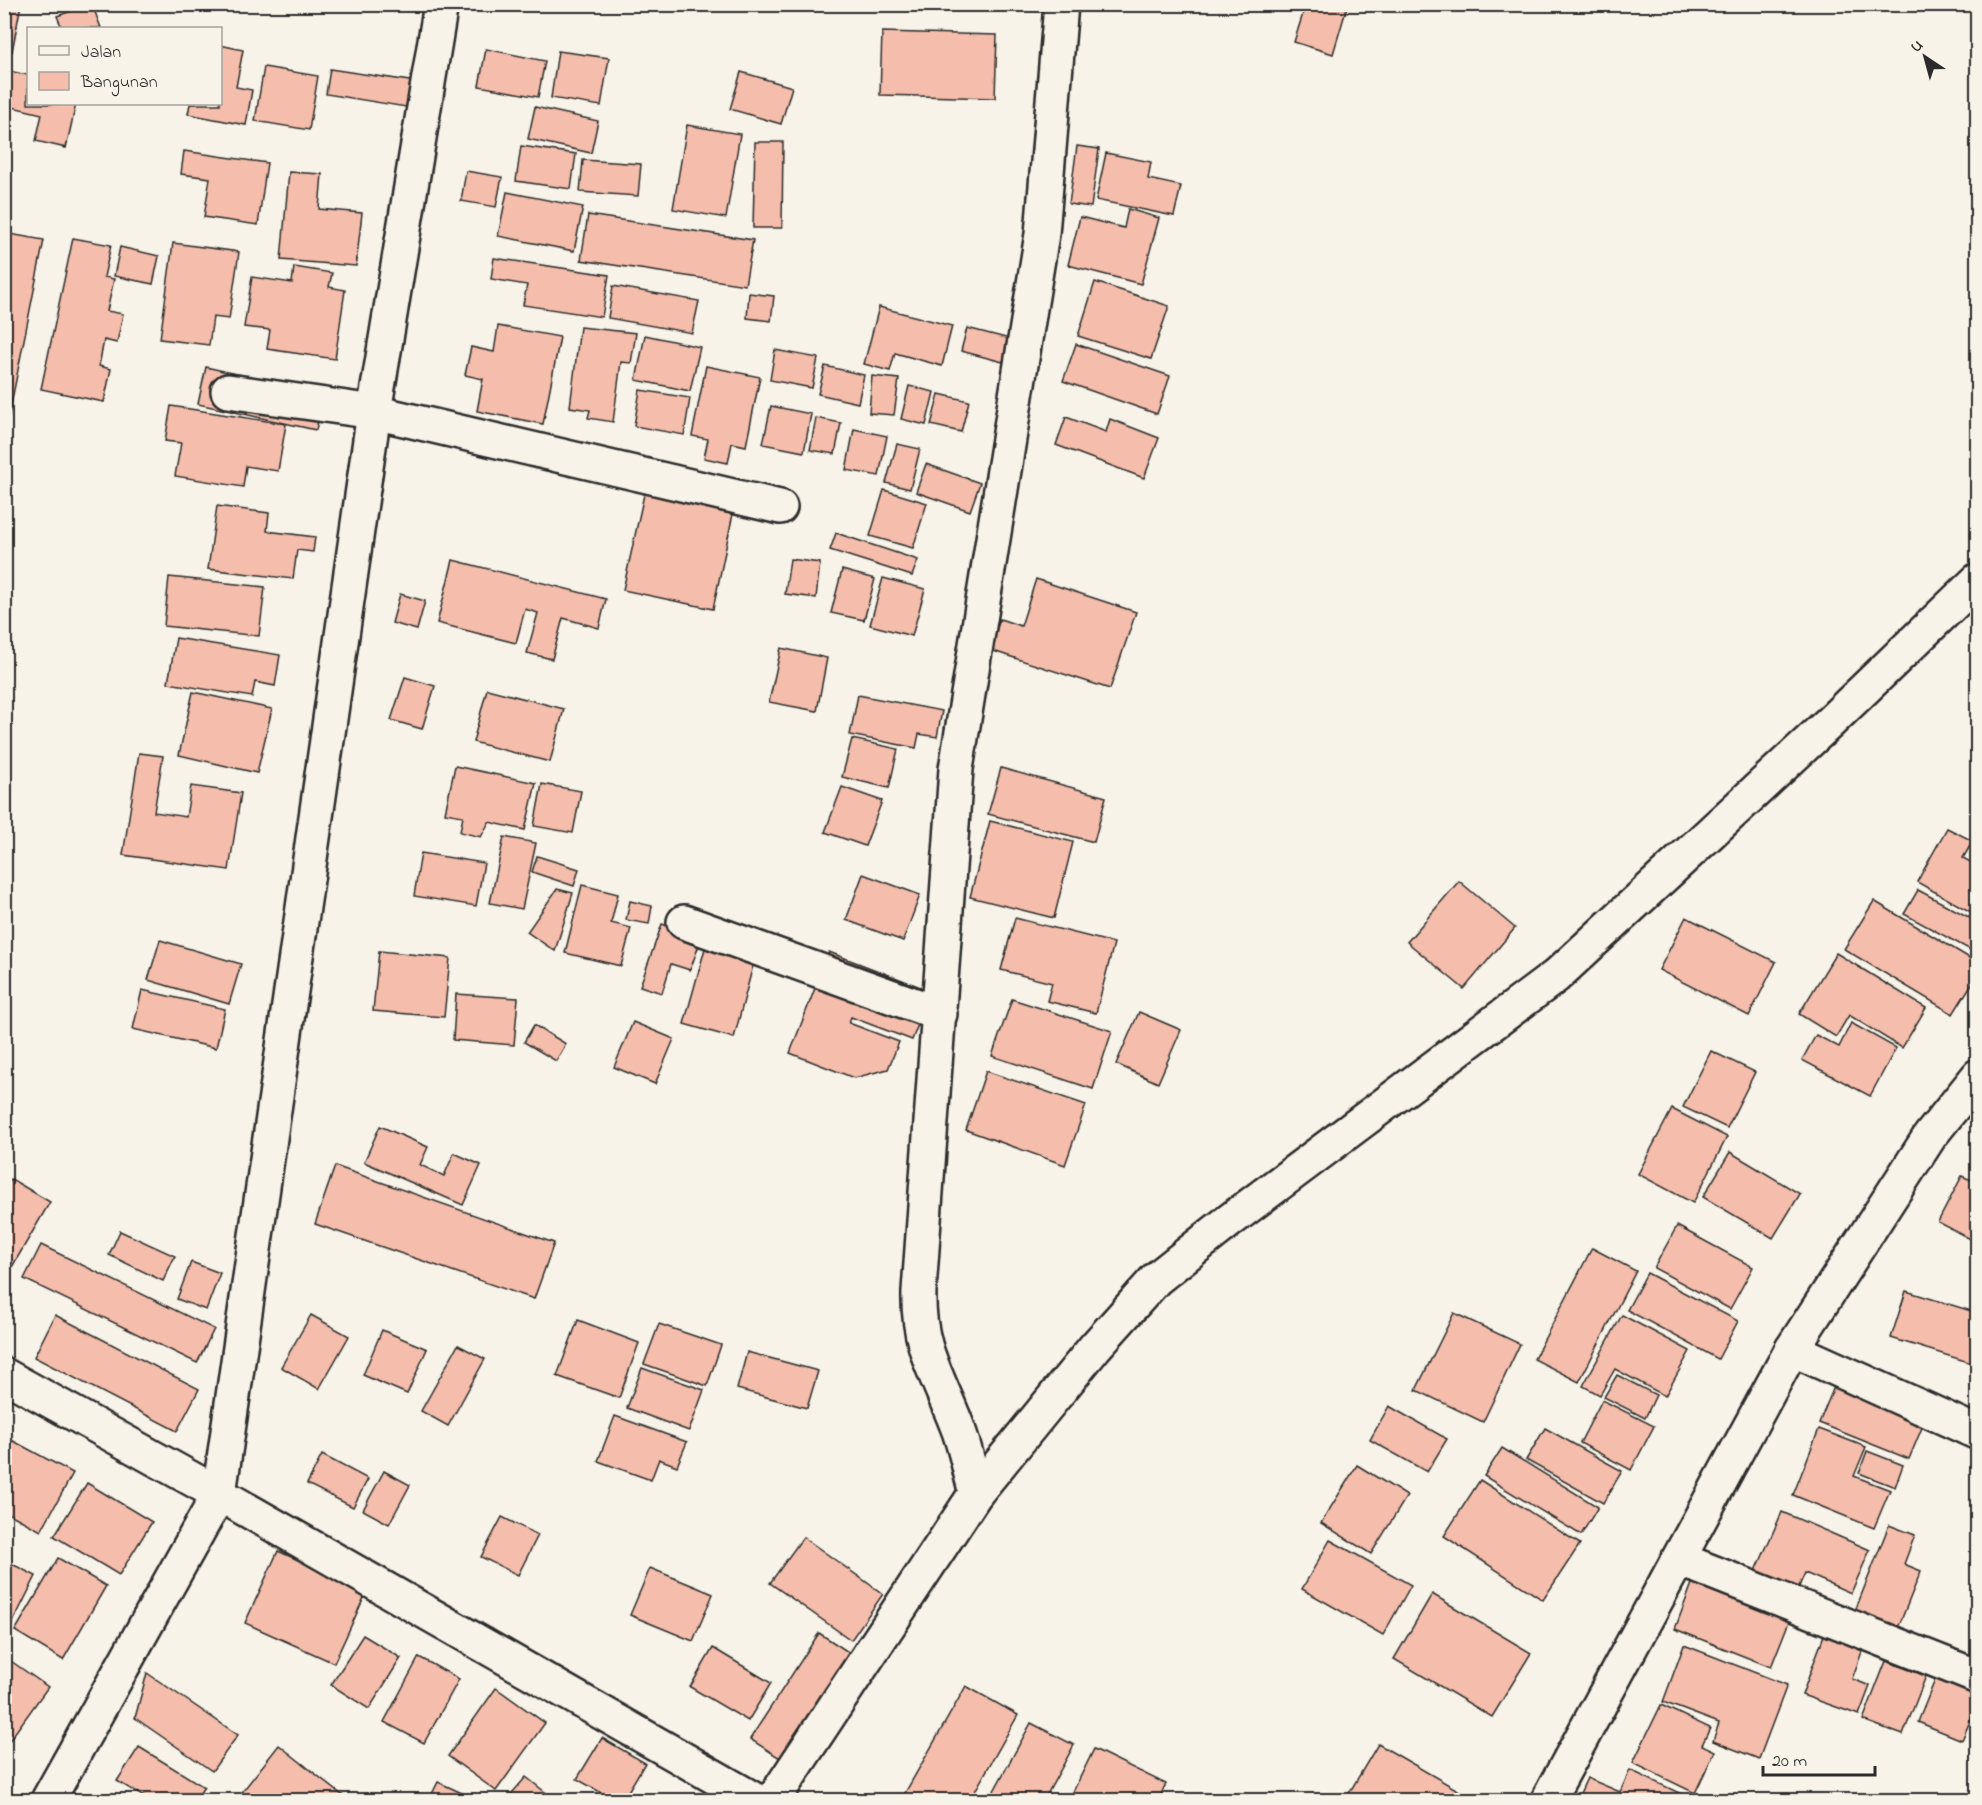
<svg xmlns="http://www.w3.org/2000/svg" width="1982" height="1805" viewBox="0 0 1982 1805" font-family="'Indie Flower',sans-serif">
<style>
.building{fill:#f5bdab;stroke:#2b2b2b;stroke-width:1.5}
.lines{fill:none;stroke-linecap:round;stroke-linejoin:round}
.street-casing{stroke:#2b2b2b;stroke-width:38}
.street{stroke:#f7f3e8;stroke-width:33}
</style>
<rect width="100%" height="100%" fill="#f7f3e8"/>
<filter id="ink" filterUnits="userSpaceOnUse"><feTurbulence type="fractalNoise" baseFrequency=".0167" numOctaves="2"/><feDisplacementMap in="SourceGraphic" scale="12" xChannelSelector="R" yChannelSelector="G"/><feConvolveMatrix kernelMatrix="1 2 1 2 8 2 1 2 1" color-interpolation-filters="sRGB"/></filter>
<g filter="url(#ink)">
<g class="building">
<polygon points="4,4 21,4 12,52 4,51"/>
<polygon points="92,4 101,28 62,28 57,16"/>
<polygon points="1306,4 1347,7 1333,54 1294,42"/>
<polygon points="882,32 997,35 995,98 880,95"/>
<polygon points="220,45 243,50 236,87 252,90 246,125 188,114 190,104 220,104"/>
<polygon points="486,49 545,61 538,97 479,86"/>
<polygon points="558,51 609,58 601,106 551,98"/>
<polygon points="264,67 318,76 309,130 255,121"/>
<polygon points="330,69 416,82 412,108 326,94"/>
<polygon points="4,70 28,75 28,104 76,104 66,148 36,141 42,114 4,105"/>
<polygon points="741,72 792,87 781,124 730,109"/>
<polygon points="535,107 598,121 591,153 528,139"/>
<polygon points="687,125 740,134 726,218 673,209"/>
<polygon points="755,142 783,142 782,228 753,228"/>
<polygon points="521,146 576,154 571,189 516,181"/>
<polygon points="1077,146 1099,149 1091,207 1069,204"/>
<polygon points="184,151 267,163 258,225 204,217 210,178 181,174"/>
<polygon points="1106,153 1151,162 1148,179 1181,186 1174,216 1096,200"/>
<polygon points="583,160 641,164 638,196 580,192"/>
<polygon points="466,171 502,177 496,207 461,201"/>
<polygon points="289,172 322,174 319,209 362,213 356,266 281,260"/>
<polygon points="507,192 583,207 574,251 498,236"/>
<polygon points="1128,209 1159,218 1141,284 1068,265 1080,217 1124,228"/>
<polygon points="588,215 753,240 745,285 581,260"/>
<polygon points="4,233 44,240 8,420 4,419"/>
<polygon points="73,238 111,245 104,277 114,279 107,311 123,314 117,343 104,340 99,366 111,369 104,402 41,389"/>
<polygon points="173,243 239,252 229,319 213,317 209,345 160,339"/>
<polygon points="120,247 159,256 153,284 114,276"/>
<polygon points="494,258 609,275 602,317 523,305 527,285 491,279"/>
<polygon points="294,267 332,273 329,287 345,290 335,359 267,349 270,330 244,327 252,277 292,283"/>
<polygon points="1095,282 1169,306 1151,359 1078,336"/>
<polygon points="613,286 699,301 692,333 608,318"/>
<polygon points="749,293 774,296 771,321 747,318"/>
<polygon points="879,307 952,326 942,366 895,353 890,371 864,364"/>
<polygon points="498,326 560,337 543,424 477,411 483,379 465,375 471,347 494,352"/>
<polygon points="580,327 636,333 631,363 621,362 613,422 588,418 590,410 570,407"/>
<polygon points="967,328 1010,339 1003,362 961,351"/>
<polygon points="645,335 700,347 690,391 636,380"/>
<polygon points="1076,344 1170,376 1157,414 1063,381"/>
<polygon points="775,350 818,358 812,388 770,380"/>
<polygon points="706,366 760,377 746,446 732,443 728,463 704,458 708,439 692,436"/>
<polygon points="825,366 864,375 858,403 818,394"/>
<polygon points="206,367 324,394 316,430 198,404"/>
<polygon points="872,376 899,379 894,415 869,413"/>
<polygon points="909,386 934,392 926,425 901,419"/>
<polygon points="640,390 690,398 684,435 634,426"/>
<polygon points="939,394 969,401 961,432 931,425"/>
<polygon points="171,406 286,424 278,471 246,466 243,487 175,476 181,443 165,441"/>
<polygon points="771,406 811,414 804,452 763,444"/>
<polygon points="1066,417 1106,432 1110,419 1159,438 1144,478 1056,445"/>
<polygon points="816,418 841,423 835,454 810,450"/>
<polygon points="854,429 887,436 879,476 846,470"/>
<polygon points="897,444 920,449 910,489 886,483"/>
<polygon points="926,464 980,483 970,511 916,492"/>
<polygon points="645,490 734,509 713,609 623,590"/>
<polygon points="884,490 927,503 913,548 870,536"/>
<polygon points="217,506 269,513 267,531 315,537 313,552 297,550 293,579 208,569"/>
<polygon points="836,533 918,560 912,576 830,550"/>
<polygon points="790,559 820,563 816,598 785,594"/>
<polygon points="453,560 606,599 599,628 563,618 552,659 527,653 538,613 525,609 516,643 437,623"/>
<polygon points="842,570 875,579 864,620 831,613"/>
<polygon points="169,577 265,587 259,636 164,626"/>
<polygon points="883,578 925,589 912,636 870,625"/>
<polygon points="1036,579 1136,612 1110,689 990,650 1000,619 1021,626"/>
<polygon points="400,594 425,601 417,630 392,623"/>
<polygon points="176,638 280,655 275,686 255,682 252,697 168,683"/>
<polygon points="781,648 827,658 817,711 769,702"/>
<polygon points="405,677 435,686 422,729 391,720"/>
<polygon points="487,689 564,709 550,762 473,742"/>
<polygon points="193,692 272,709 257,773 179,755"/>
<polygon points="858,695 942,711 937,737 919,734 916,748 850,735"/>
<polygon points="852,739 898,749 889,788 842,777"/>
<polygon points="139,753 163,756 154,812 186,817 191,786 241,793 229,870 123,855"/>
<polygon points="455,766 536,783 525,830 489,822 481,837 460,832 463,816 445,813"/>
<polygon points="1001,768 1106,797 1094,842 988,814"/>
<polygon points="542,784 581,791 573,833 534,826"/>
<polygon points="842,787 882,801 865,846 825,832"/>
<polygon points="990,821 1073,842 1054,918 970,897"/>
<polygon points="1947,828 1973,841 1963,858 1978,866 1978,916 1917,882"/>
<polygon points="504,837 536,843 522,909 490,903"/>
<polygon points="421,853 484,863 476,906 414,896"/>
<polygon points="537,856 579,869 574,886 532,872"/>
<polygon points="863,874 920,895 903,941 846,920"/>
<polygon points="1459,881 1515,928 1464,989 1407,942"/>
<polygon points="582,885 618,894 611,923 631,928 621,966 565,953"/>
<polygon points="557,889 573,893 555,951 527,932"/>
<polygon points="1918,890 1978,922 1978,954 1904,914"/>
<polygon points="630,901 652,906 649,924 626,920"/>
<polygon points="1874,901 1978,963 1978,974 1953,1014 1844,949"/>
<polygon points="1686,917 1776,962 1749,1016 1659,970"/>
<polygon points="1015,918 1114,943 1096,1013 1047,1001 1052,983 1001,970"/>
<polygon points="662,924 702,937 690,970 671,964 662,993 640,986"/>
<polygon points="160,940 241,964 229,1004 148,980"/>
<polygon points="706,945 755,958 734,1038 684,1024"/>
<polygon points="379,951 450,958 444,1017 373,1011"/>
<polygon points="829,952 931,991 912,1040 851,1017 849,1023 899,1042 888,1069 854,1078 790,1053"/>
<polygon points="1836,953 1926,1008 1902,1048 1849,1015 1836,1037 1799,1014"/>
<polygon points="142,990 225,1009 216,1048 133,1029"/>
<polygon points="456,994 518,998 514,1045 453,1040"/>
<polygon points="1012,999 1112,1031 1093,1089 992,1056"/>
<polygon points="1139,1012 1181,1030 1158,1083 1116,1064"/>
<polygon points="633,1022 674,1039 655,1084 614,1067"/>
<polygon points="1851,1023 1896,1048 1870,1096 1802,1060 1816,1035 1839,1047"/>
<polygon points="534,1025 566,1044 556,1061 524,1042"/>
<polygon points="1711,1051 1755,1072 1727,1128 1683,1107"/>
<polygon points="986,1071 1086,1105 1065,1165 966,1130"/>
<polygon points="1672,1109 1727,1137 1693,1203 1638,1174"/>
<polygon points="380,1126 428,1147 420,1165 444,1176 454,1153 481,1165 463,1205 364,1162"/>
<polygon points="1730,1152 1800,1194 1773,1238 1703,1197"/>
<polygon points="335,1166 554,1243 534,1299 315,1224"/>
<polygon points="1962,1176 1978,1183 1978,1243 1938,1222"/>
<polygon points="11,1179 50,1202 9,1272 4,1270 4,1191"/>
<polygon points="1677,1226 1753,1267 1730,1309 1654,1268"/>
<polygon points="120,1231 175,1256 163,1281 109,1255"/>
<polygon points="41,1245 214,1329 197,1363 24,1279"/>
<polygon points="1592,1248 1636,1271 1579,1382 1534,1359"/>
<polygon points="191,1262 220,1273 206,1310 177,1299"/>
<polygon points="1647,1273 1738,1321 1718,1359 1627,1310"/>
<polygon points="1906,1291 1978,1313 1978,1365 1891,1338"/>
<polygon points="1454,1313 1520,1344 1483,1422 1416,1390"/>
<polygon points="55,1315 199,1389 177,1431 34,1357"/>
<polygon points="311,1315 349,1336 319,1389 281,1367"/>
<polygon points="1622,1315 1690,1351 1665,1396 1615,1369 1600,1395 1583,1386"/>
<polygon points="578,1320 639,1343 619,1398 557,1376"/>
<polygon points="659,1324 721,1345 707,1386 644,1364"/>
<polygon points="382,1330 427,1349 407,1394 363,1375"/>
<polygon points="458,1345 485,1359 448,1426 421,1411"/>
<polygon points="747,1352 818,1371 807,1408 737,1389"/>
<polygon points="642,1368 704,1390 689,1431 627,1408"/>
<polygon points="1617,1375 1656,1395 1645,1418 1604,1397"/>
<polygon points="1836,1382 1926,1418 1909,1459 1819,1423"/>
<polygon points="1602,1400 1654,1426 1631,1470 1580,1443"/>
<polygon points="1389,1406 1447,1439 1427,1472 1370,1440"/>
<polygon points="615,1416 687,1442 677,1466 659,1459 651,1480 598,1461"/>
<polygon points="1545,1428 1622,1471 1603,1503 1526,1460"/>
<polygon points="1819,1429 1866,1447 1854,1476 1890,1490 1874,1528 1793,1495"/>
<polygon points="4,1436 73,1473 41,1531 4,1511"/>
<polygon points="1502,1448 1598,1507 1581,1535 1484,1476"/>
<polygon points="1867,1451 1903,1465 1895,1487 1859,1473"/>
<polygon points="322,1455 368,1479 353,1507 307,1484"/>
<polygon points="1357,1465 1407,1496 1371,1554 1321,1523"/>
<polygon points="384,1471 410,1485 389,1524 363,1510"/>
<polygon points="1480,1480 1580,1544 1543,1600 1444,1536"/>
<polygon points="87,1483 152,1522 119,1575 54,1536"/>
<polygon points="1782,1512 1870,1550 1851,1593 1805,1573 1797,1591 1755,1573"/>
<polygon points="502,1517 538,1535 518,1575 481,1557"/>
<polygon points="1889,1525 1915,1535 1904,1564 1921,1571 1898,1628 1855,1611"/>
<polygon points="803,1537 883,1594 851,1640 770,1583"/>
<polygon points="1330,1540 1411,1585 1383,1635 1302,1589"/>
<polygon points="278,1551 367,1591 334,1663 245,1623"/>
<polygon points="58,1558 106,1586 63,1660 15,1631"/>
<polygon points="4,1560 36,1576 4,1640"/>
<polygon points="650,1568 713,1594 693,1641 630,1615"/>
<polygon points="1693,1581 1790,1619 1771,1667 1675,1629"/>
<polygon points="1432,1594 1531,1653 1492,1717 1394,1659"/>
<polygon points="819,1633 853,1655 783,1760 750,1739"/>
<polygon points="363,1635 401,1658 369,1709 331,1685"/>
<polygon points="1824,1635 1863,1649 1852,1679 1870,1686 1859,1715 1802,1695"/>
<polygon points="1684,1645 1787,1685 1759,1759 1713,1741 1719,1723 1663,1702"/>
<polygon points="713,1648 771,1683 748,1721 690,1687"/>
<polygon points="419,1657 459,1679 424,1743 384,1722"/>
<polygon points="8,1659 48,1687 4,1748 4,1664"/>
<polygon points="1886,1661 1926,1676 1903,1735 1863,1720"/>
<polygon points="147,1673 238,1735 212,1771 135,1718"/>
<polygon points="1937,1675 1978,1691 1978,1702 1962,1740 1918,1722"/>
<polygon points="966,1686 1018,1715 970,1800 901,1800"/>
<polygon points="496,1688 545,1723 496,1791 448,1756"/>
<polygon points="1661,1705 1710,1728 1702,1745 1715,1751 1695,1793 1633,1763"/>
<polygon points="1031,1723 1074,1745 1044,1800 989,1800"/>
<polygon points="602,1738 645,1763 623,1800 614,1800 577,1779"/>
<polygon points="1378,1744 1463,1793 1459,1800 1345,1800"/>
<polygon points="279,1745 347,1799 254,1800 242,1792"/>
<polygon points="139,1747 204,1787 195,1800 149,1800 117,1781"/>
<polygon points="1094,1749 1166,1784 1158,1800 1069,1800"/>
<polygon points="1630,1770 1688,1797 1686,1800 1577,1800 1587,1778 1620,1792"/>
<polygon points="526,1777 555,1800 506,1800"/>
<polygon points="438,1782 477,1800 429,1800"/>
</g>
<g class="lines">
<g class="street-casing">
<g id="street">
<polyline points="228,391 374,412 780,507"/>
<polyline points="684,922 940,1014"/>
<polyline points="1792,1349 1978,1433"/>
<polyline points="4,1375 219,1494 755,1800"/>
<path d="M 976,1493 C 970,1472 966,1451 959,1431 C 940,1379 917,1349 919,1291 L 956,769 L 1042,234 L 1061,4"/>
<polyline points="1679,1559 1978,1677"/>
<polyline points="48,1800 219,1494 374,412 441,4"/>
<polyline points="773,1800 976,1493 1095,1347 1156,1279 1229,1221 1556,976 1828,724 1978,580"/>
<polyline points="1548,1800 1792,1349 1930,1136 1978,1076"/>
</g>
</g>
<use href="#street" class="street"/>
</g>
</g>
<rect width="1982" height="1805" fill="none" stroke="#f7f3e8" stroke-width="24"/>
<rect x="12" y="12" width="1958" height="1781" fill="none" stroke="#2b2b2b" stroke-width="2" filter="url(#ink)"/>
<rect x="27" y="27" width="195" height="78" fill="#f7f3e8" stroke="#a5a39c" stroke-width="1.5"/>
<rect x="39" y="46" width="30" height="9" fill="#f7f3e8" stroke="#a5a39c" stroke-width="1.5"/>
<text x="81" y="57" font-size="18" fill="#2b2b2b">Jalan</text>
<rect x="39" y="72" width="30" height="18" fill="#f5bdab" stroke="#a5a39c" stroke-width="1.5"/>
<text x="81" y="87" font-size="18" fill="#2b2b2b">Bangunan</text>
<g transform="translate(1925 57) rotate(324)" stroke="#f7f3e8" stroke-width="4.5" paint-order="stroke">
<path d="M0-4.5L10 22L0 15L-10 22Z" fill="#2b2b2b"/>
<text y="-9" font-size="16" font-weight="bold" text-anchor="middle" fill="#2b2b2b">U</text>
</g>
<path d="M1763 1766v9h112v-9" fill="none" stroke="#2b2b2b" stroke-width="3"/>
<text x="1772" y="1766" font-size="18" fill="#2b2b2b" stroke="#f7f3e8" stroke-width="4.5" paint-order="stroke">20 m</text>
</svg>
